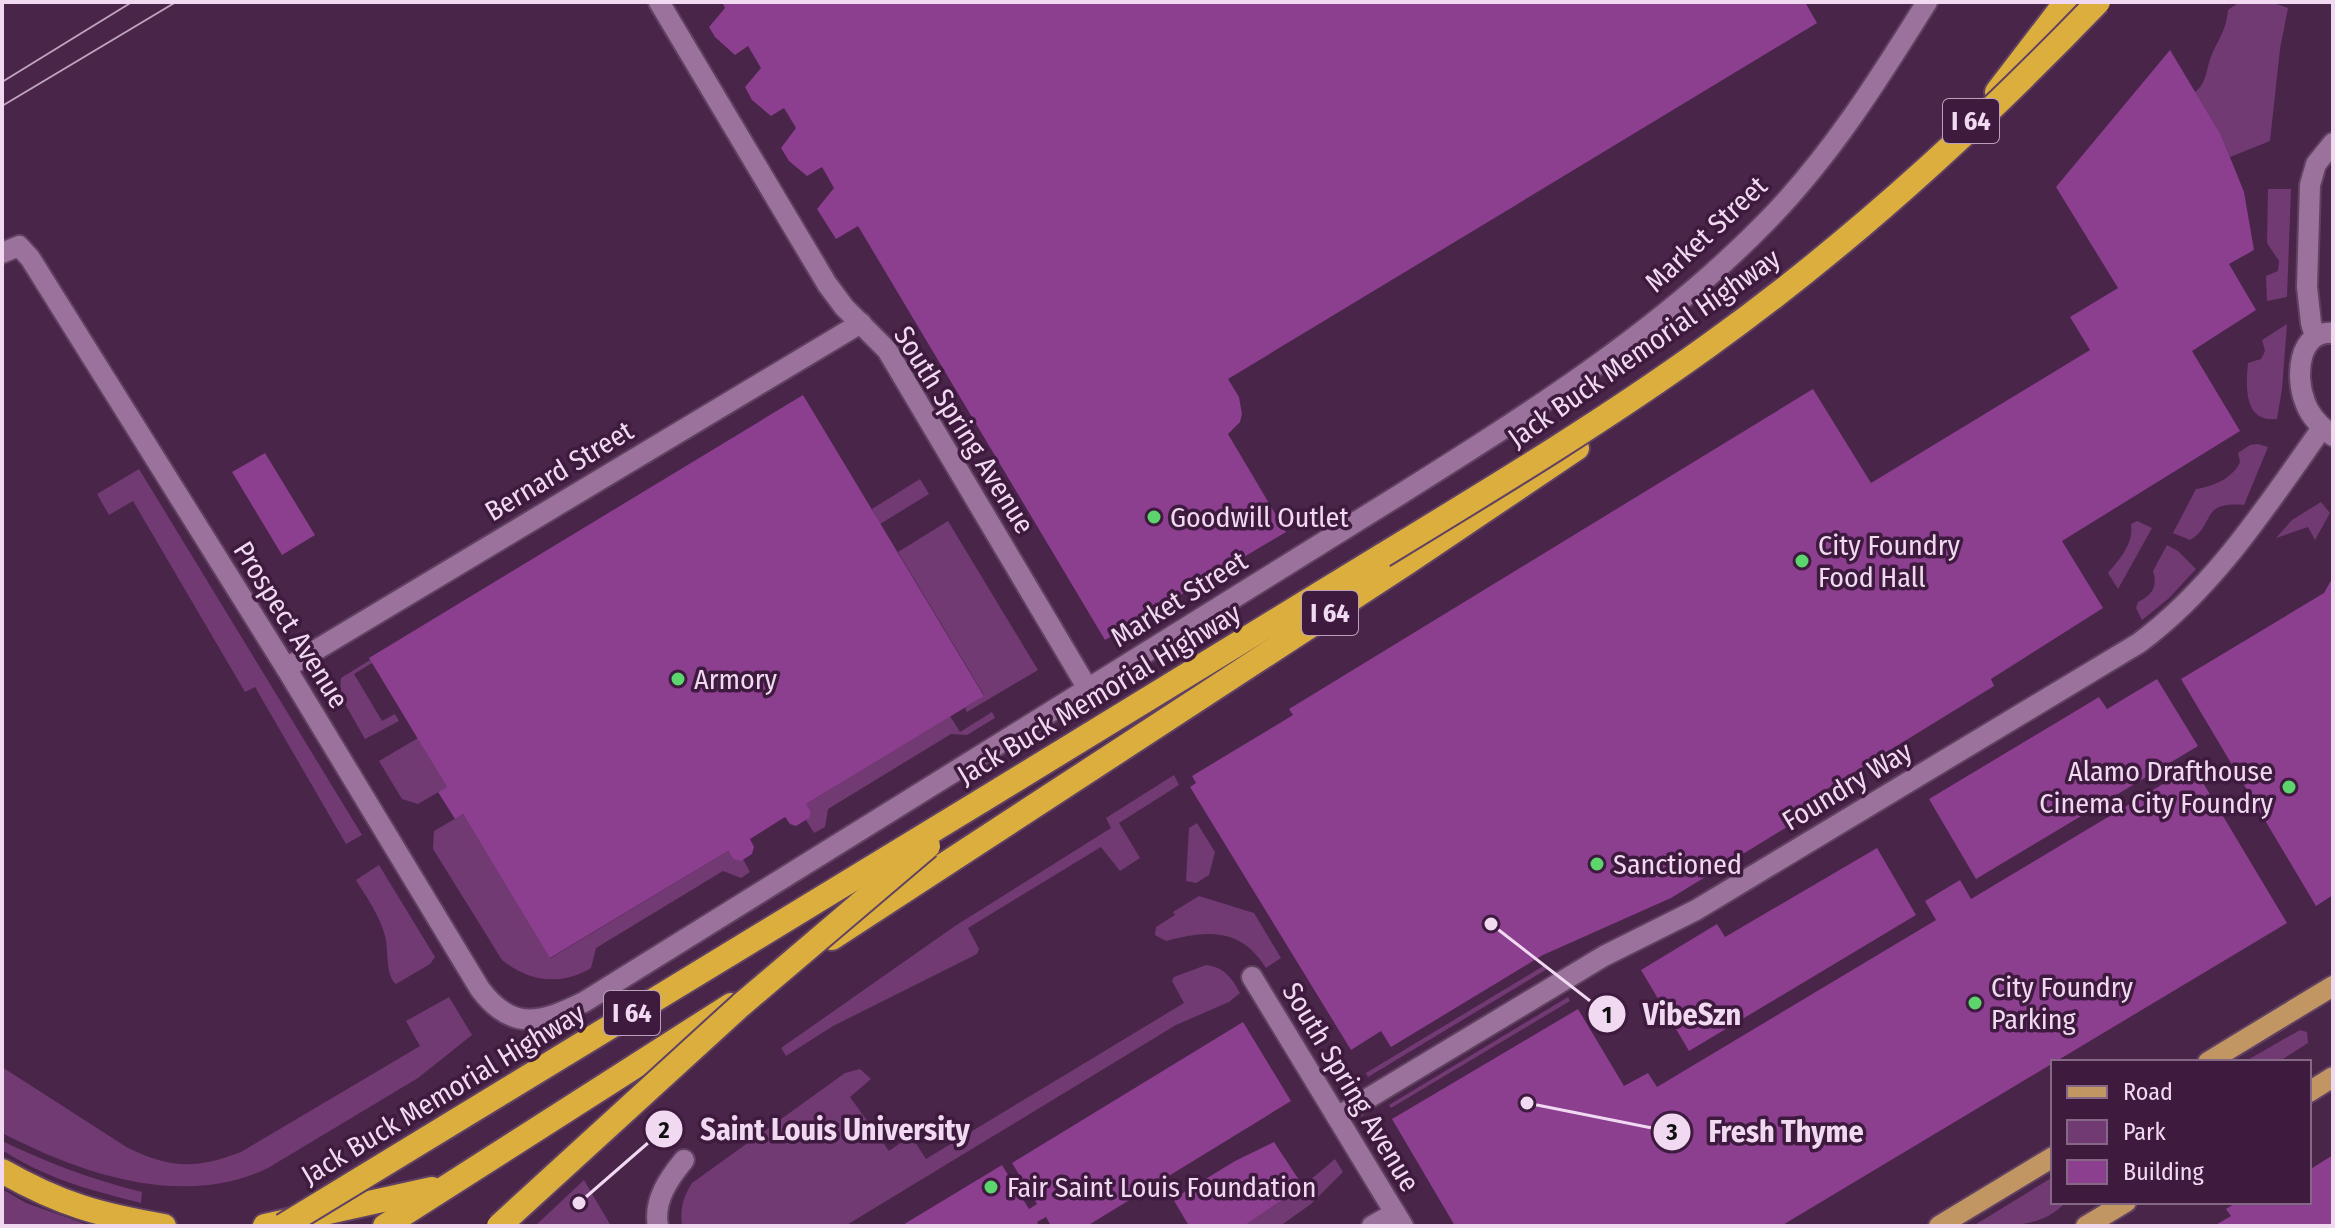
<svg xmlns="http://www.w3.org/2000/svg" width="2335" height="1228" viewBox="0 0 2335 1228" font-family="'Fira Sans Condensed',sans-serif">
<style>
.green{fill:#723a73}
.building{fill:#8c3e8f}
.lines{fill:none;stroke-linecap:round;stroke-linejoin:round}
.street-casing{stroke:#604161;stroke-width:24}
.primary-casing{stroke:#604161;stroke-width:24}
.highway-casing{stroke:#604161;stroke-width:28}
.street{stroke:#9b729b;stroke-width:20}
.primary{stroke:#c19663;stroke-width:20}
.highway{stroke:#dbae3e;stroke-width:24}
.tram{stroke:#bea4bf;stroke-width:2}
.highway-bridge-casing{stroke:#604161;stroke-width:28;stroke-linecap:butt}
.highway-bridge{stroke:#dbae3e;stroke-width:24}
.poi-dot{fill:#5cd56d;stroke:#3d1a3e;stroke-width:3}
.labels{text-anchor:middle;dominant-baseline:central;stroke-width:7;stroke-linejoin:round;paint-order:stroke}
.shield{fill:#3d1a3e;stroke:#bba0bb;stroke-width:2}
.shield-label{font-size:26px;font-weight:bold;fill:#f1daf1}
.street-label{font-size:28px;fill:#f1daf1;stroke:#3d1a3e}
.poi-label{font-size:28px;fill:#f1daf1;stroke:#3d1a3e;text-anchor:start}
.leader{fill:none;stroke:#f1daf1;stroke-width:3}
.callout-dot{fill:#f1daf1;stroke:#3d1a3e;stroke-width:3}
.mark-label{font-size:24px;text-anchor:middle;font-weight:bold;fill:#111}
.callout-label{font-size:30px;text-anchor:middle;font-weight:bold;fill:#f1daf1;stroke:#3d1a3e;stroke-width:7;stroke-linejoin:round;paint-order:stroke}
</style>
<rect width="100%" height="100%" fill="#482549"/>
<g class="green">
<path d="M 2239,2 L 2271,2 L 2288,8 L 2280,49 L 2270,141 L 2230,157 L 2221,135 L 2195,92 C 2208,83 2206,65 2213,52 C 2221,35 2226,29 2228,10 Z"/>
<polygon points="2268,189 2291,189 2287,297 2267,301 2266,276 2278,271 2279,261 2267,243"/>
<path d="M 2287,324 L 2282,389 L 2277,419 C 2243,423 2246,385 2248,363 L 2261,359 L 2265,351 L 2262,340 Z"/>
<path d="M 2258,444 L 2268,447 L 2244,505 C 2199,501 2216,525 2190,540 L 2173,533 L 2196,489 C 2214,486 2233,478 2240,462 L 2238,453 L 2250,445 Z"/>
<polygon points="139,469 362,835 346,844 255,687 245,692 133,501 109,515 97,494"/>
<polygon points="920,479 929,494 880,524 872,509"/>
<polygon points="2321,502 2330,513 2315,540 2308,527 2276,538 2292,520"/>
<polygon points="948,521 1038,670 967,712 965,708 984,695 898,552"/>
<path d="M 2137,521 L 2152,528 L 2118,589 L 2108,573 C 2120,559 2134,543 2131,524 Z"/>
<path d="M 2167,545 L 2178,551 L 2196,569 L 2168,599 L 2142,620 L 2136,608 L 2138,602 C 2152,595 2158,587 2153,571 Z"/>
<polygon points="370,660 372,663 354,674 382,721 395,714 399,721 365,739 340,695 341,678"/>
<polygon points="992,712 995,718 967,735 951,734 828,809 825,827 814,833 806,820 811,811 806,804 950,716 960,732"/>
<polygon points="418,738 447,787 418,804 402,799 379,761"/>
<polygon points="1174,775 1179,785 1119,823 1140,858 1120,871 1101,847 968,928 979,949 977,954 833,1026 786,1056 781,1048 955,926 1111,828 1106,818"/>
<path d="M 463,814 L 551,958 L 728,851 L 733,859 L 743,859 L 750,872 L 741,878 L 723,871 L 596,948 L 591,968 C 561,986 530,982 502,960 L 433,849 L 434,831 Z"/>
<polygon points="1197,823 1215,852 1209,875 1196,883 1186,881 1189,828"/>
<path d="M 379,865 L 435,957 L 430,964 L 396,984 C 385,975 389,950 385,936 C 380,916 367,898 356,880 Z"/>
<path d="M 1199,896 L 1254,913 L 1281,958 L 1266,968 C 1241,927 1206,930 1166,941 L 1155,935 L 1156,927 L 1175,915 L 1173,912 Z"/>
<path d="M 1206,965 C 1224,967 1232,978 1240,993 L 1229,1002 L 1176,1025 L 845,1226 L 682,1226 C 680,1209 683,1197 692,1183 L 845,1073 L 860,1069 L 871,1079 L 850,1097 L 889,1151 L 909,1137 L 913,1139 L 926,1159 L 1184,1003 L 1172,981 L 1174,977 Z"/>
<polygon points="1545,965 1547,969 1368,1077 1366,1073"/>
<path d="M 449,997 L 472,1035 L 418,1078 L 268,1168 C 182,1209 82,1174 2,1133 L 2,1067 L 128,1148 C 172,1169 196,1169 241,1152 L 420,1046 L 406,1021 Z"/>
<polygon points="1568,997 1570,1001 1391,1108 1389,1105"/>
<polygon points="2300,1030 2307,1032 2308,1043 2278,1062 2244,1062"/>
<path d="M 2,1141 C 48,1163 93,1180 142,1192 L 141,1203 C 90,1190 47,1179 2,1150 Z"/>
<polygon points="1335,1159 1343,1172 1311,1204 1280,1226 1244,1226 1303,1186"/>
<path d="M 2053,1177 L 2053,1202 L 2066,1202 C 2042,1228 2010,1226 1973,1226 Z"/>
<polygon points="584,1180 611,1226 535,1226"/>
<polygon points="2,1189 26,1203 91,1226 2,1226"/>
</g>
<g class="building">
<polygon points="722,2 1805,2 1817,23 1228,379 1239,397 1242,414 1240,422 1228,434 1286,532 1105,640 858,226 836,239 817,209 834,188 822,167 807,176 789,161 781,148 796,128 784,108 771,116 752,100 745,87 761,68 748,46 735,55 715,37 709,27 725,8"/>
<polygon points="2170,50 2221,135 2244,192 2254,250 2229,264 2256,310 2192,351 2240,431 2062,541 2103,608 1991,679 1994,686 1822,792 1828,802 1671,898 1543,955 1391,1047 1381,1031 1351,1050 1190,787 1196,783 1192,776 1293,715 1289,709 1813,389 1871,483 2090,350 2070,317 2118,288 2056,187"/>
<polygon points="803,395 984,696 806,804 811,811 809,818 796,826 790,824 785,817 750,839 754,847 752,854 741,861 733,859 728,851 550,958 463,814 455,819 438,792 447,787 369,658"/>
<polygon points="265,453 315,535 282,555 232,472"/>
<polygon points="2333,577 2333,895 2316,906 2181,679 2324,593"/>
<polygon points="2157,679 2198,746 1976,879 1929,799 2099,697 2107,709"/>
<polygon points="2193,766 2287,923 1781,1226 1455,1226 1392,1119 1578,1009 1624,1086 1648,1073 1657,1087 1936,920 1925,901 1960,880 1971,899"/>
<polygon points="1877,848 1916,915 1689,1051 1641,970 1717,924 1725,937"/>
<polygon points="1243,1022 1291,1101 1087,1226 1051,1226 1046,1217 1037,1222 1039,1226 901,1226 1002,1165 1029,1209 1037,1204 1012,1163"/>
<polygon points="1274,1142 1303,1186 1244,1226 1189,1226 1173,1199 1235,1161"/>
<polygon points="2333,1155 2333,1226 2214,1226 2231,1216 2226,1209 2237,1202 2309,1202 2309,1170"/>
</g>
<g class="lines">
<g class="street-casing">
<g id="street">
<polyline points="659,2 827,284 844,307 887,350 1088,689"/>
<path d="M 2,253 L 19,246 L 30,258 L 286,668 L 480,989 C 512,1032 541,1023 584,1002 L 1396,497 C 1525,416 1659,332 1766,222 C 1830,157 1879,79 1927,2"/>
<path d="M 2333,333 C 2298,330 2295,377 2305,402 C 2310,417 2321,427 2333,436"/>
<polyline points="2315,336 2311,323 2307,287 2310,185 2316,164 2333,143"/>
<polyline points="286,668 861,323"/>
<polyline points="1252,977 1403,1226"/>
<path d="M 1337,1117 L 1604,956 L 1696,910 L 2139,643 C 2215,587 2268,504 2322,428"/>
<path d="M 658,1226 C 653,1201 669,1178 684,1160"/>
<polyline points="1372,1226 1395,1213"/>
</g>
</g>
<g class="primary-casing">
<g id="primary">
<polyline points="2208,1062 2333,986"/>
<polyline points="2309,1092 2333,1077"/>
<polyline points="1939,1226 2053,1157"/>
<polyline points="2086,1226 2126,1202"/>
</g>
</g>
<g class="highway-casing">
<g id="highway">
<polyline points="1997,92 2066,2"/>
<polyline points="981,801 1383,555"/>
<polyline points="832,938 1408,562 1577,448"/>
<path d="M 2,1171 C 60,1204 99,1215 164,1226"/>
<polyline points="265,1226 432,1189"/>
<polyline points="385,1226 731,1005"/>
</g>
</g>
<use href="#street" class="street"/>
<use href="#primary" class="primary"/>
<use href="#highway" class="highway"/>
<g class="tram">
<polyline points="2,82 132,2"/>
<polyline points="2,106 176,2"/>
</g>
<g class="highway-bridge-casing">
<g id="highway-bridge">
<path d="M 1383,555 C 1493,488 1604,421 1708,346 C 1849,245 1978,127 2098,2"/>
<polyline points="283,1226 981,801"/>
<polyline points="499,1226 741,1005 928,846"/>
</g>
</g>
<use href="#highway-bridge" class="highway-bridge"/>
</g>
<g class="poi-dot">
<circle cx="1154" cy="517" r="8"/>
<circle cx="1802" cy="561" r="8"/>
<circle cx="678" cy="679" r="8"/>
<circle cx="2289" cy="787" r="8"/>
<circle cx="1597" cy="864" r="8"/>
<circle cx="1975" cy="1003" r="8"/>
<circle cx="991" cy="1187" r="8"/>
</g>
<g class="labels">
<g class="shield">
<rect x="1943" y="99" width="56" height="44" rx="6"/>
<rect x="1302" y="591" width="56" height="44" rx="6"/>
<rect x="604" y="991" width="56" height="44" rx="6"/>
</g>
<g class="shield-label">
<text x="1971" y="121">I 64</text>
<text x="1330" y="613">I 64</text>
<text x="632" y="1013">I 64</text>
</g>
<g class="street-label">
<text transform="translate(1706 234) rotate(-43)">Market Street</text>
<text transform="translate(1644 348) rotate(-35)">Jack Buck Memorial Highway</text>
<text transform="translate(964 430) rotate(58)">South Spring Avenue</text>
<text transform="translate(559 471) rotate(-31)">Bernard Street</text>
<text transform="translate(1179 599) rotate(-32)">Market Street</text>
<text transform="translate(291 625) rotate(58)">Prospect Avenue</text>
<text transform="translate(1099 694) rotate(-31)">Jack Buck Memorial Highway</text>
<text transform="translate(1847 786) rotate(-31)">Foundry Way</text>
<text transform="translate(1351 1087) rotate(59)">South Spring Avenue</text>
<text transform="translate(443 1094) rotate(-31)">Jack Buck Memorial Highway</text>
</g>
<g class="poi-label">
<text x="1170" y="517">Goodwill Outlet</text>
<text x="1818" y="545">City Foundry<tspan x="1818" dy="32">Food Hall</tspan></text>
<text x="694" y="679">Armory</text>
<text x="2273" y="771" text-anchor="end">Alamo Drafthouse<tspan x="2273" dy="32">Cinema City Foundry</tspan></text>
<text x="1613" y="864">Sanctioned</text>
<text x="1991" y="987">City Foundry<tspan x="1991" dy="32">Parking</tspan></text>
<text x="1007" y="1187">Fair Saint Louis Foundation</text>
</g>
</g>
<path class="leader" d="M1491 924L1607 1014M579 1203L664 1129M1527 1103L1672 1132"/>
<g class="callout-dot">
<circle cx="1491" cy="924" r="8"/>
<circle cx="579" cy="1203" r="8"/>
<circle cx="1527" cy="1103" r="8"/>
<circle cx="1607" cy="1014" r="20"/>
<circle cx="664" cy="1129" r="20"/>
<circle cx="1672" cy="1132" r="20"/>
</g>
<g class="mark-label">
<text x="1607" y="1023">1</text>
<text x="664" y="1138">2</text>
<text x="1672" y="1140">3</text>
</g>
<g class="callout-label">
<text x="1692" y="1025">VibeSzn</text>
<text x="835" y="1140">Saint Louis University</text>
<text x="1786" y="1142">Fresh Thyme</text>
</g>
<rect width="2335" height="1228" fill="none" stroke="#f1daf1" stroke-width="8"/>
<rect x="2051" y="1060" width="260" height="144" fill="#3d1a3e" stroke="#856786" stroke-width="2"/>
<rect x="2067" y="1086" width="40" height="12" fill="#c19663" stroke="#856786" stroke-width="2"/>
<text x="2123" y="1100" font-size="24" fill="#f1daf1">Road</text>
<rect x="2067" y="1120" width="40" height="24" fill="#723a73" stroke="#856786" stroke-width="2"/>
<text x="2123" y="1140" font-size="24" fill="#f1daf1">Park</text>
<rect x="2067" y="1160" width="40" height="24" fill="#8c3e8f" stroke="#856786" stroke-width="2"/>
<text x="2123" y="1180" font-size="24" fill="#f1daf1">Building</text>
</svg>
